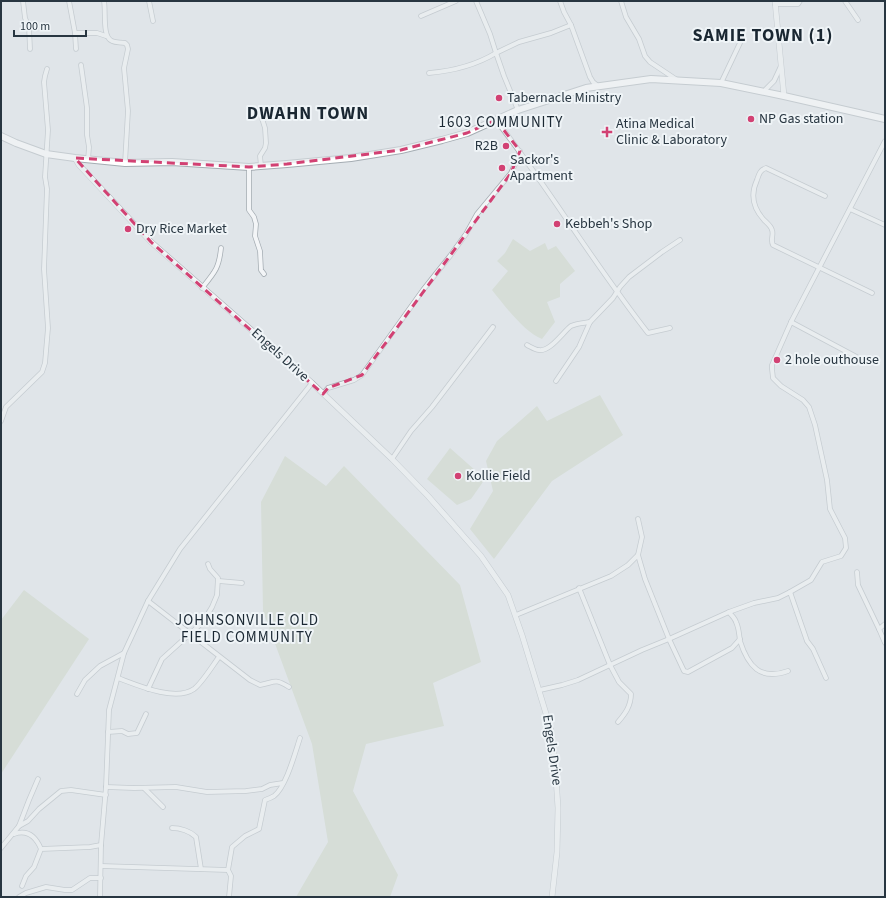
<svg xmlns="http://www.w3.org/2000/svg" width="886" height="898" viewBox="0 0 886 898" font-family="'Source Sans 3',sans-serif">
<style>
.green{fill:#c9d3c1}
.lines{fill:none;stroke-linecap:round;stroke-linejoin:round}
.minor-casing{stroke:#a5adb3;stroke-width:5.5}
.tertiary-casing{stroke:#a5adb3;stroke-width:6}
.secondary-casing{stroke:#a5adb3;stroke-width:8}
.minor{stroke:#f3f5f7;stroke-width:4}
.tertiary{stroke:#f3f5f7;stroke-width:5}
.secondary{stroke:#fff;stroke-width:6}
.marked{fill:none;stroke:#d24173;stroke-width:3;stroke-dasharray:8 5;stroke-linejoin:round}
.poi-dot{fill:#d24173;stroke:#eff4f7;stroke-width:1.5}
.labels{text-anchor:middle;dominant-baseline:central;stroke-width:4;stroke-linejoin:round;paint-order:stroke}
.poi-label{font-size:14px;fill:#283641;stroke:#eff4f7;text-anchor:start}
.street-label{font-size:14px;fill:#283641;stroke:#eff4f7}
.neighbourhood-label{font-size:15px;letter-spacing:1px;fill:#1a2732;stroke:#eff4f7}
.district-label{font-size:18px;font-weight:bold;letter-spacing:1px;fill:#1a2732;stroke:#eff4f7}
</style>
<rect width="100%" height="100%" fill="#e0e5e9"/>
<g class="green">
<path d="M 513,239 L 530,251 L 545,243 L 548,250 L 556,246 L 575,271 L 560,284 L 560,297 L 547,302 L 555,322 L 542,339 C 525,333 504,305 492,290 L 508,271 L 497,261 L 505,253 Z"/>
<polygon points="600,395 623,435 552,481 494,559 470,529 493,491 486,461 497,441 537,406 547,421"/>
<polygon points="450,448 485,479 471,499 457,505 427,479"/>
<polygon points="285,456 326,486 344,466 460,585 481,662 433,683 444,726 366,744 353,791 398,875 390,897 296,897 328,842 312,744 263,611 261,502"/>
<polygon points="24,590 89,639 1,774 1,620"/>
</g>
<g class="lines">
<g class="minor-casing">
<g id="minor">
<polyline points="23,1 25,18 29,27 30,49"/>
<polyline points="69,1 75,33 76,49"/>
<path d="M 104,1 C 106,12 102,37 112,41 C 116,43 120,42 125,43 L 127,45 L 128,49 L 124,68 L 128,111 L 125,163"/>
<polyline points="149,1 153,21"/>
<polyline points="476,1 490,34 496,53 519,42 551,33 571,25 590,77 593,82 598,86"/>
<polyline points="560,1 564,12 571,25"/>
<polyline points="621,1 626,17 639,39 645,56 650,62 677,80"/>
<polyline points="845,1 858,20"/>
<polyline points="775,4 798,4 800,1"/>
<polyline points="421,16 456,1"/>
<polyline points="75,33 97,33 106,36"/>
<polyline points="81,65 87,108 87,135 89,147 88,160"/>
<path d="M 429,73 C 453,71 476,65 496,53 L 504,76 L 518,110"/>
<polyline points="721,83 740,43"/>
<polyline points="763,92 774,81 781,66"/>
<polyline points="259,109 265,128 266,143 265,148 260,156 261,166"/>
<path d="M 496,120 C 549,189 594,264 648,333 L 670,328"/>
<polyline points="249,167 249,210 254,217 256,224 255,236 260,251 261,270 264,274"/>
<path d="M 825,196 L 766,168 C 760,170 759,174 757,180 C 750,195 753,208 764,220 C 767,223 771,226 772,230 C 774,235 770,240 773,245 L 872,293"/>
<polyline points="850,209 885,225"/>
<path d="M 202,288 C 215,272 219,268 221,248"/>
<polyline points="791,322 866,362"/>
<path d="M 527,345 C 531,347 535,350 539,350 C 550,352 563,332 571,326 C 577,323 584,323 590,322"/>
<polyline points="556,381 579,347 590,322 613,298 620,287 629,277 662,252 680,240"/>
<polyline points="323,394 328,388 354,380 362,375 423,290 450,256 466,234 477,214 511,173 517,160 520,151"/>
<polyline points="1,421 6,407 42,372 45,363 48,328 44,269 47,189 45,177 48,130 44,82 45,76 47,69"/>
<polyline points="392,459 411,431 432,407 493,327"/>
<polyline points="638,519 642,537 638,555 645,579 669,639 684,671 688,672 732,648 740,639"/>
<polyline points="857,572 858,585 879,629 885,624"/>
<polyline points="219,581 242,583"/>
<path d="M 579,588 L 610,665 L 619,682 L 631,694 C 631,706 625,714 618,722"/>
<polyline points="790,592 811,580 822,562 841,556 846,548 845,538 830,509 827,480 815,425 809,407 803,400 781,386 773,378 772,369 772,365 791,322 885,141"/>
<path d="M 148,601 L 250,680 L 260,685 C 276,682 274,678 289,687"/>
<polyline points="516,615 611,576 628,565 638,555"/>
<polyline points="879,629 885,643"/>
<path d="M 788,671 C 760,681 748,666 740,641 C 739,634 739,628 736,622 C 735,618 731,615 729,612 L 754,603 L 778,598 L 790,592 L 807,641 L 813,649 L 826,678"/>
<path d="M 118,678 C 137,685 175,702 194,689 C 202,683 213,665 219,657"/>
<polyline points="148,689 162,659 203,622 212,607 217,595 218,578 210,569 208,564"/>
<polyline points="540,690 562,685 578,680 642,650 669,639 729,612"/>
<polyline points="77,694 85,680 100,666 124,653"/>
<polyline points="108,732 122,731 128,734 137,733 146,714"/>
<polyline points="106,787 134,788 176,787 207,792 246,791 262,789 270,785 283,783"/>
<polyline points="144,788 163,807"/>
<polyline points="19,826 29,800 38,779"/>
<path d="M 172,828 C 180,828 190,831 196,837 L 201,869"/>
<path d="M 14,834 C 28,829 36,837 41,849"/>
<polyline points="1,848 19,826 28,821 39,809 61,791 71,790 106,795"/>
<polyline points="101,866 228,870"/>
<polyline points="22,886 26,876 34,867 41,849 90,847 101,845"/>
<polyline points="19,897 26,893 46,887 65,890 72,890 90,878 101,878"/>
<polyline points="100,897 101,845 106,787 109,710 124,653 148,601 180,549 312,383"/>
<path d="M 229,897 L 231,876 L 228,870 L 232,847 L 245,836 L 259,829 L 265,800 C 268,799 271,798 274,796 C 286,787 295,753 300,738"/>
</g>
</g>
<g class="tertiary-casing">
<g id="tertiary">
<polyline points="775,1 784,96"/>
<polyline points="75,158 79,165 151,242 312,383 392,459 428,496 481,556 508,595 522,635 551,730 555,762 558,808 557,852 552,897"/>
</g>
</g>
<g class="secondary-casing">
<polyline id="secondary" points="1,136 16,143 46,154 75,158 125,163 172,162 249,167 287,164 351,158 401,150 442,140 467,133 518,110 586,88 651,79 721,83 784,96 885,119"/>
</g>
<use href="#minor" class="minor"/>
<use href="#tertiary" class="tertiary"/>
<use href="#secondary" class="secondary"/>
</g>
<path d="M0 0H886V898H0ZM 496,120 L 520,151 L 511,173 L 362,375 L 328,388 L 323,394 L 151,242 L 75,158 L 249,167 L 287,164 L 401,150 L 467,133 Z" fill="#e0e5e9" fill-opacity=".55" fill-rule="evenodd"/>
<path class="marked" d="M 496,120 L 520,151 L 511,173 L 362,375 L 328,388 L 323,394 L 151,242 L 75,158 L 249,167 L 287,164 L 401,150 L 467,133 Z"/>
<g class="poi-dot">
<circle cx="499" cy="98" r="4"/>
<circle cx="751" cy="119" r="4"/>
<path d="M605 126h4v4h4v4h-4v4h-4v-4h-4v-4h4z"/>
<circle cx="506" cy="146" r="4"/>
<circle cx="502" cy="168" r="4"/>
<circle cx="557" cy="224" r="4"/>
<circle cx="128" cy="229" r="4"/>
<circle cx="777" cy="360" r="4"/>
<circle cx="458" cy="476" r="4"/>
</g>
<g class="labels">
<g class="poi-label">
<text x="507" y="98">Tabernacle Ministry</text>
<text x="759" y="119">NP Gas station</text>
<text x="616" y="124">Atina Medical<tspan x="616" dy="16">Clinic &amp; Laboratory</tspan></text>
<text x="498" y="146" text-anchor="end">R2B</text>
<text x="510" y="160">Sackor's<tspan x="510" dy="16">Apartment</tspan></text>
<text x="565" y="224">Kebbeh's Shop</text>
<text x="136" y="229">Dry Rice Market</text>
<text x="785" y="360">2 hole outhouse</text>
<text x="466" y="476">Kollie Field</text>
</g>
<g class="street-label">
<text transform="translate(280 355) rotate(42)">Engels Drive</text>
<text transform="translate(552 750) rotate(82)">Engels Drive</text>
</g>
<g class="neighbourhood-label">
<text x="501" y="122">1603 COMMUNITY</text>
<text x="247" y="620">JOHNSONVILLE OLD<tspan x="247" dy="17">FIELD COMMUNITY</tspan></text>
</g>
<g class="district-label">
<text x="763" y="35">SAMIE TOWN (1)</text>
<text x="308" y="113">DWAHN TOWN</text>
</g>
</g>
<rect width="886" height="898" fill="none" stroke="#283641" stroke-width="4"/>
<path d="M14 30v6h72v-6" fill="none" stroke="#283641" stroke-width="2"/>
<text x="20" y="30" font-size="12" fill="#283641" stroke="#eff4f7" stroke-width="3" paint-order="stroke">100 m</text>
</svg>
